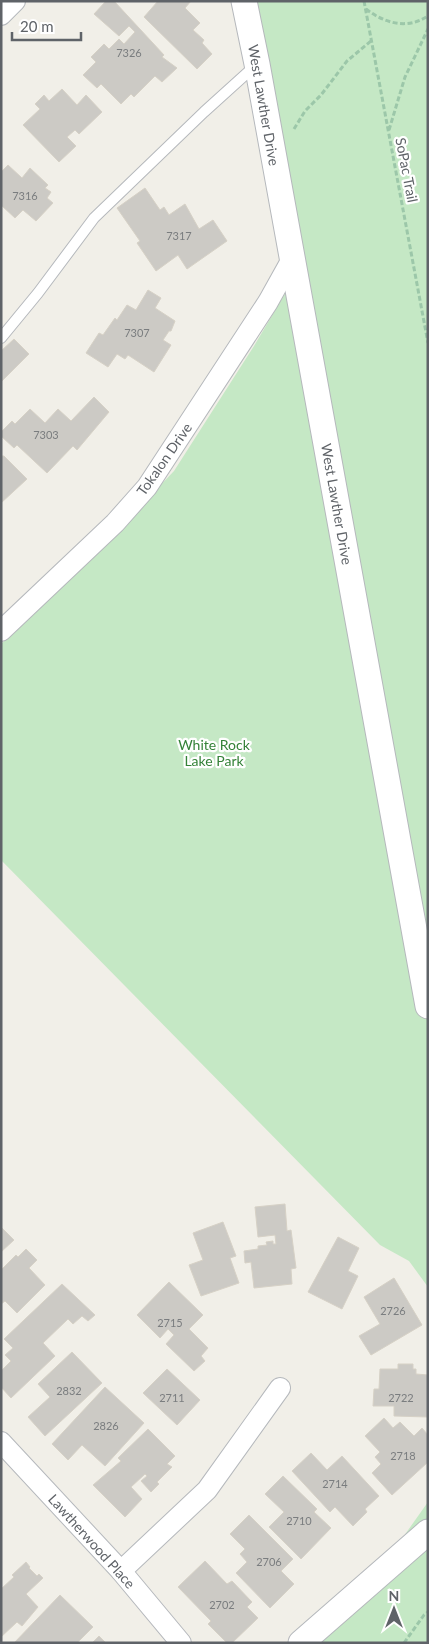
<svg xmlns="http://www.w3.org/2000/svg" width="429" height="1644" viewBox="0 0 429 1644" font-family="Lato,sans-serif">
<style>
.green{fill:#c5e8c5}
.building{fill:#cccac5;stroke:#d6d1c6}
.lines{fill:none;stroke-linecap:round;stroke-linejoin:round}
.service-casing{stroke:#b5b8bc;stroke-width:12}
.minor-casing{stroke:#b5b8bc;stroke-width:22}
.tertiary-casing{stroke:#b5b8bc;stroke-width:27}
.path{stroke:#9cc7a9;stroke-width:3;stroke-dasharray:5 2.5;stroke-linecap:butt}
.service{stroke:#fff;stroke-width:10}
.minor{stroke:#fff;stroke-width:20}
.tertiary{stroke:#fff;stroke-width:25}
.labels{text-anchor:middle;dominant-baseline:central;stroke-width:4.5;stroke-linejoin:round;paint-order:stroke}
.number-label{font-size:11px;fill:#7a7d7f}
.street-label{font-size:14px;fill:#5f6368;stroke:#fff}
.park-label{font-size:14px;fill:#348238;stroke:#fff}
</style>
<rect width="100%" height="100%" fill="#f1efe8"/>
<g class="green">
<polygon points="255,1 428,1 428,1287 409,1261 380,1245 1,860 1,644 106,542 174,471 254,346 299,270"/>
<polygon points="428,1502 428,1643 313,1643 355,1605"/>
</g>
<g class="building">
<polygon points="106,1 114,1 164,55 162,57 177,68 162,82 155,76 134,97 131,94 121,104 101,84 97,88 83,75 96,62 91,57 104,44 109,49 119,39 124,44 135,32 129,26 119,36 94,14"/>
<polygon points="158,1 191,1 185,8 200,23 193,30 204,40 202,43 212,54 197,69 144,17"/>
<polygon points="62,89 77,105 86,95 102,112 79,134 75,130 67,137 76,146 59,162 23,125 40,109 35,104 44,95 49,101"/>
<polygon points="8,165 22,178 30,168 48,185 45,188 51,192 47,198 53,203 36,221 23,210 15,218 1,205 1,172"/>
<polygon points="145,188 160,210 164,207 169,215 185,204 199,229 213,220 227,241 187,269 178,255 156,271 137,243 140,241 117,208"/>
<polygon points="148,290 161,298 155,308 175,321 171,331 169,331 163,340 171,345 154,372 128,355 125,359 117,354 108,367 86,353 99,333 103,335 115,318 117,320 127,305 136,310"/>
<polygon points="14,339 29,354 1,382 1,351"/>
<polygon points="94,397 109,412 77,450 73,446 47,473 17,445 14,448 1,436 1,432 12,421 15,424 30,409 45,423 58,409 71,421"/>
<polygon points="1,456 4,456 27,479 1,503"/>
<polygon points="285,1204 287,1231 291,1230 296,1268 291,1269 292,1284 254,1288 251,1262 245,1263 244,1251 258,1249 258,1246 267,1245 266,1242 273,1241 273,1244 276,1244 275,1235 258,1237 255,1207"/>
<polygon points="223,1222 236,1256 230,1258 239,1283 201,1296 189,1265 203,1260 193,1233"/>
<polygon points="1,1227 14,1240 1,1252"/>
<polygon points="338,1237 359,1248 348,1271 358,1276 342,1309 308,1292"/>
<polygon points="26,1249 37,1260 29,1268 45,1285 17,1313 5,1301 1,1304 1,1270 16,1255 18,1257"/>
<polygon points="394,1278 422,1325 371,1355 359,1336 380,1324 364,1297"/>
<polygon points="169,1282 203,1315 189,1329 208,1348 201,1356 205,1361 194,1371 166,1344 174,1335 168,1329 160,1338 137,1315"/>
<polygon points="62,1284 95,1315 88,1321 82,1316 73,1324 68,1319 43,1343 55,1356 11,1398 1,1387 1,1371 11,1361 5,1355 13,1348 4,1339"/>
<polygon points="72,1352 102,1383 45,1436 28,1417 50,1397 38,1384"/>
<polygon points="398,1364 413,1364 413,1369 416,1369 416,1374 428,1375 428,1417 394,1416 394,1406 373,1406 374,1389 379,1389 380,1369 398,1369"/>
<polygon points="167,1369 200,1400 177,1425 143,1393"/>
<polygon points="105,1387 144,1423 105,1466 82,1445 68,1460 52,1444"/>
<polygon points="384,1418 393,1428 400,1422 414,1436 422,1428 428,1435 428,1462 392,1495 372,1473 381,1464 375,1457 380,1452 365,1436"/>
<polygon points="148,1429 175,1456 167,1464 172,1467 157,1482 159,1484 151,1492 141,1481 147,1476 145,1474 131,1487 142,1499 125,1517 93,1485 121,1461 118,1458"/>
<polygon points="311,1453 327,1470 342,1456 379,1496 365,1509 367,1512 353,1526 335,1507 330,1512 292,1471"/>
<polygon points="283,1476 317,1509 314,1512 331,1528 301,1559 269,1527 284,1512 265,1494"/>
<polygon points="249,1515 293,1559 281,1571 294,1584 270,1608 236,1573 247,1562 240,1554 245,1549 230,1534"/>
<polygon points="205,1561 227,1584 232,1581 252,1602 247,1607 258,1618 232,1643 227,1643 208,1624 211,1621 178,1587"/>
<polygon points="26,1562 30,1567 29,1568 37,1576 39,1574 43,1578 26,1594 38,1607 22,1626 17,1622 1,1637 1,1589 14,1577 12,1575"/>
<polygon points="60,1595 93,1627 77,1643 14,1643"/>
<polygon points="99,1636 106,1643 92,1643"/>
</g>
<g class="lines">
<g class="service-casing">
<polyline id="service" points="1,338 38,293 94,218 204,112 256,65"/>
</g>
<g class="minor-casing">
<g id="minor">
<polyline points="1,15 15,1"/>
<polyline points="1,631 115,523 147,487 268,302 292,259"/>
<polyline points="1,1442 121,1571 181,1643"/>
<polyline points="121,1571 207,1490 280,1388"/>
</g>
</g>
<g class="tertiary-casing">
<g id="tertiary">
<polyline points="244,1 257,64 428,1006"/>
<polyline points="301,1643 428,1532"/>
</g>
</g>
<g class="path">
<polyline points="364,1 428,343"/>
<path d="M 366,9 C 384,23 407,30 428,16"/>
<polyline points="294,129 305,111 321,95 347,61 371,41"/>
<polyline points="389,130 405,77 428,29"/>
<polyline points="404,1643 424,1615 428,1612"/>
</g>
<use href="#service" class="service"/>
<use href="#minor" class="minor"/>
<use href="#tertiary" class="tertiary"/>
</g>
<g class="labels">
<g class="number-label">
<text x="129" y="52">7326</text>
<text x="25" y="195">7316</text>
<text x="179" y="235">7317</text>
<text x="137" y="332">7307</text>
<text x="46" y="434">7303</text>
<text x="393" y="1310">2726</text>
<text x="170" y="1322">2715</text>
<text x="69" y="1390">2832</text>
<text x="172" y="1397">2711</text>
<text x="401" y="1397">2722</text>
<text x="106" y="1425">2826</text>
<text x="403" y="1455">2718</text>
<text x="335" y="1483">2714</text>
<text x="299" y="1520">2710</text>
<text x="269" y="1561">2706</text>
<text x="222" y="1604">2702</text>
</g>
<g class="street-label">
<text transform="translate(264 105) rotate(80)">West Lawther Drive</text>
<text transform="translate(407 170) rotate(79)">SoPac Trail</text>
<text transform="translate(164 459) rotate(-55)">Tokalon Drive</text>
<text transform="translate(337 504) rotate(80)">West Lawther Drive</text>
<text transform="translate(92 1541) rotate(48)">Lawtherwood Place</text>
</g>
<g class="park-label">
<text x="214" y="744">White Rock<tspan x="214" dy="16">Lake Park</tspan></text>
</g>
</g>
<rect width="429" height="1644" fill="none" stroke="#5f6368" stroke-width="5"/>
<g transform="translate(394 1609)" stroke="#ffffff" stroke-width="4" paint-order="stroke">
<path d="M0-4L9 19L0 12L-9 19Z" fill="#5f6368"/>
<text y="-8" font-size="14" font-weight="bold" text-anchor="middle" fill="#5f6368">N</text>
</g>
<path d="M12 32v8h69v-8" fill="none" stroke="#5f6368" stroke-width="2.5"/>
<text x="20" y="32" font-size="15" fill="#5f6368" stroke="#ffffff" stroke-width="4" paint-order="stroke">20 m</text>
</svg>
